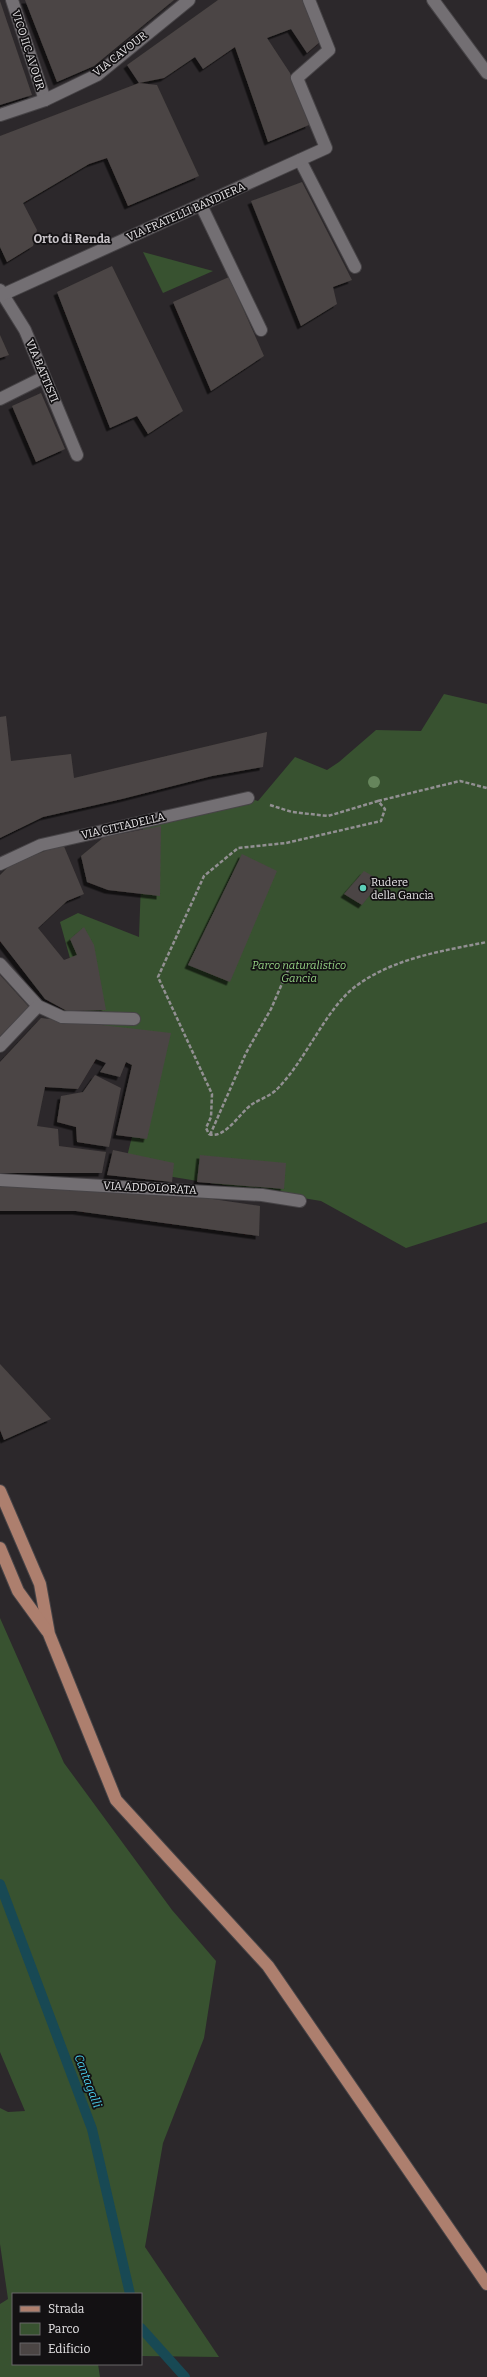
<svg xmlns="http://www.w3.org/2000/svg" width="487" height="2377" viewBox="0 0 487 2377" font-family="Bitter,serif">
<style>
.green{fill:#385230}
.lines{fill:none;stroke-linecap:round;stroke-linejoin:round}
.stream{stroke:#184954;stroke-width:10}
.building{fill:#4b4544;filter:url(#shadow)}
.minor-casing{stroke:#474447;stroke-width:14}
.major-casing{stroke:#474447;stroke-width:14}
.path{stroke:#929092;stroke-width:2.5;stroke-dasharray:4 2;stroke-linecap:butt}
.minor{stroke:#736f73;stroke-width:12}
.major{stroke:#ad7f6e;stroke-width:12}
.tree{fill:#66855c}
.poi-dot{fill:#5dceb9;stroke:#131113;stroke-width:1.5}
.labels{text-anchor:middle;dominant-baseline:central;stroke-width:3.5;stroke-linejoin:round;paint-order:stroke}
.street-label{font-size:11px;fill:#e8e6e8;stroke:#131113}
.poi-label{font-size:11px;fill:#e8e6e8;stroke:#131113;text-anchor:start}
.park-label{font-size:11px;font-style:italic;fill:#95d184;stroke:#131113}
.neighbourhood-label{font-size:12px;font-weight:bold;fill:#cac5ca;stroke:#131113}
.water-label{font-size:12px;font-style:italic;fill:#4bd1ef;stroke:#131113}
</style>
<defs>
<filter id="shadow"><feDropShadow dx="-3.5" dy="3.5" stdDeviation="0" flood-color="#0009"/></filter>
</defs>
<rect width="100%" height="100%" fill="#2c282b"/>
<g class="green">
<polygon points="143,252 213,271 163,293"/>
<polygon points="444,694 487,704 487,1222 406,1248 321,1201 124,1169 155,1043 87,1020 60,922 78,913 139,937 143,827 251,799 258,801 295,757 327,770 339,762 376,730 421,731"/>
<polygon points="0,1618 64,1763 172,1910 216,1961 204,2038 163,2143 145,2247 219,2357 141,2356 141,2294 13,2294 13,2364 98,2364 100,2377 0,2377 0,2304 8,2299 0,2244 0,2108 8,2112 25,2111 0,2052"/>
</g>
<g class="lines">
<g class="stream">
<polyline points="0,1884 92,2129 130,2294"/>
<polyline points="141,2328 185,2377"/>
</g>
</g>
<g class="building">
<polygon points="25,0 174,0 94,66 57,82"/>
<polygon points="218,0 304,0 321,41 307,53 291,29 267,38 290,73 309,125 268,142 235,47 203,69 195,57 164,78 139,83 127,65"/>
<polygon points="0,1 32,95 0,105"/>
<polygon points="139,83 157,85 199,176 128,206 107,158 89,164 23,203 37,230 33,246 7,262 0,247 0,136"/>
<polygon points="302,182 352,280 333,287 337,304 301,326 251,201"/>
<polygon points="112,266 183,411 148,434 137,416 110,428 57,292"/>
<polygon points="229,277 264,356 211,391 173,302"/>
<polygon points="0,335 9,355 0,358"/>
<polygon points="41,393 65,449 36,462 12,406"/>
<polygon points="6,716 11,761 71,754 74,778 267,732 263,767 212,776 122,799 43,817 0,838 0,717"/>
<polygon points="161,826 160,896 108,890 87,882 81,856 104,837"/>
<polygon points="63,844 84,894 67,901 38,928 64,960 77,955 70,939 84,927 94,945 106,1010 67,1011 45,999 0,941 0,875 11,864"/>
<polygon points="242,854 277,871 230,982 188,965"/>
<polygon points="364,871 381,881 362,905 344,894"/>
<polygon points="0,975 29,1007 0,1036"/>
<polygon points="41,1018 171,1033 147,1139 116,1135 132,1065 126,1062 120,1077 100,1072 106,1063 96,1059 78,1089 45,1087 37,1126 58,1129 59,1146 106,1152 102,1173 0,1173 0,1062"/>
<polygon points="95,1075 121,1088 109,1147 77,1142 76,1127 57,1122 61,1096 83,1092"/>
<polygon points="113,1150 174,1163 172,1182 107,1175"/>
<polygon points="200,1155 286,1163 284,1189 197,1182"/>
<polygon points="0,1185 192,1196 260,1206 259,1236 76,1211 0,1211"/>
<polygon points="0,1364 51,1419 4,1440 0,1430"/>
</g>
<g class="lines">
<g class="minor-casing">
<g id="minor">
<polyline points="12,0 45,100"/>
<polyline points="433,0 487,73"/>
<polyline points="0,115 45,100 97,75 189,0"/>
<polyline points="300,160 355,267"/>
<polyline points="201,205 261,330"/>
<polyline points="0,290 25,330 77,455"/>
<polyline points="2,295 326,148 297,78 329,50 309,0"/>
<polyline points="0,399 44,377"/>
<polyline points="0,864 41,845 248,798"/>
<polyline points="0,964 38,1006 62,1017 134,1019"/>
<polyline points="0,1046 38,1006"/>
<polyline points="0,1180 262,1195 300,1201"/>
</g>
</g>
<g class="major-casing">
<g id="major">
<polyline points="0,1491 40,1584 49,1634 116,1800 268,1966 487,2284"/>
<polyline points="0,1548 18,1591 47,1631"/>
</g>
</g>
<g class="path">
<polyline points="378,801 460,781 487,788"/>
<path d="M 270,805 L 292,812 L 328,816 L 378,801 L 385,809 L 381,821 L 286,843 L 238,848 L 204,876 L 158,977 L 212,1094 L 211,1117 L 206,1128 L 209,1134 C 224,1140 240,1113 251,1105 C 258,1100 268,1097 275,1091 C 305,1063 325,1009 356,986 C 394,958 442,951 487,942"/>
<polyline points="210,1135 246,1053 271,1009 291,963"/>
</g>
<use href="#minor" class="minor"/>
<use href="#major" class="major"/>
</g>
<circle class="tree" cx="374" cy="782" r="6"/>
<circle class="poi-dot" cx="363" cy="888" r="4"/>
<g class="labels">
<g class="street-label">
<text transform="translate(28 50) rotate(72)">VICO IIC AVOUR</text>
<text transform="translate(120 54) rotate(-38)">VIA CAVOUR</text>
<text transform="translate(186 212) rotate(-24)">VIA FRATELLI BANDIERA</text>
<text transform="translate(42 371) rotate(67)">VIA BATTISTI</text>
<text transform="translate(123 826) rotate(-13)">VIA CITTADELLA</text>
<text transform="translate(150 1188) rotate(3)">VIA ADDOLORATA</text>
</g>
<g class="poi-label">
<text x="371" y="882">Rudere<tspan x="371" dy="13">della Gancìa</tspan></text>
</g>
<g class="park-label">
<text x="299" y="965">Parco naturalistico<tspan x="299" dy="13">Gancìa</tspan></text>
</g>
<g class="neighbourhood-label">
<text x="72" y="239">Orto di Renda</text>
</g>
<g class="water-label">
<text transform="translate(88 2081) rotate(69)">Cantagalli</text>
</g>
</g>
<rect x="12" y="2293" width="130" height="72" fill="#131113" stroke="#686668"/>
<rect x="20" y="2306" width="20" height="6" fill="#ad7f6e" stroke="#686668"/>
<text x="48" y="2313" font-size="12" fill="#e8e6e8">Strada</text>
<rect x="20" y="2323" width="20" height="12" fill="#385230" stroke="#686668"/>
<text x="48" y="2333" font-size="12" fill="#e8e6e8">Parco</text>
<rect x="20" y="2343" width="20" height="12" fill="#4b4544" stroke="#686668"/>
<text x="48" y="2353" font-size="12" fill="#e8e6e8">Edificio</text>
</svg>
